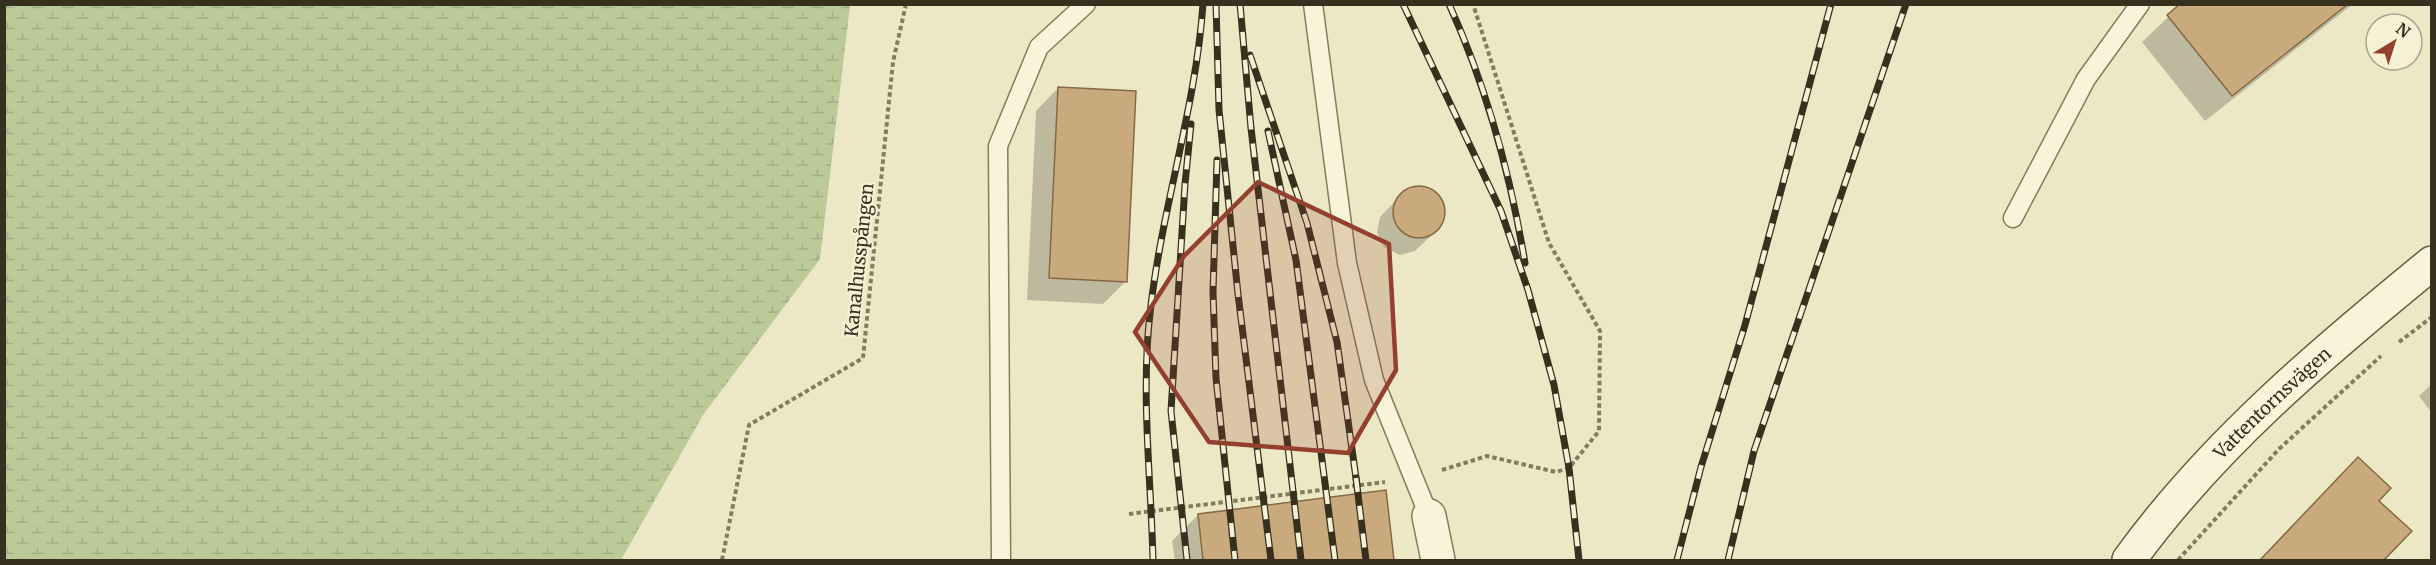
<svg xmlns="http://www.w3.org/2000/svg" width="2436" height="565" viewBox="0 0 2436 565" font-family="Merriweather,serif">
<style>
.wetland{fill:url(#wetland-marsh)}
.shadow{fill:#0003}
.building{fill:#c9aa7d;stroke:#856943;stroke-width:1.5}
.lines{fill:none;stroke-linecap:round;stroke-linejoin:round}
.lane-casing{stroke:#877b5c;stroke-width:21}
.street-casing{stroke:#877b5c;stroke-width:36}
.secondary-casing{stroke:#695c3f;stroke-width:36}
.path{stroke:#877b5c;stroke-width:4;stroke-dasharray:4.5 3;stroke-linecap:butt}
.lane{stroke:#f7f4d9;stroke-width:18}
.street{stroke:#f7f4d9;stroke-width:33}
.secondary{stroke:#f7f4d9;stroke-width:33}
.rail-casing{stroke:#38301f;stroke-width:7}
.rail{stroke:#f4f1d5;stroke-width:4.5;stroke-dasharray:14;stroke-linecap:butt}
.marked{fill:#93402f;fill-opacity:0.2;stroke:#93402f;stroke-width:4.5;stroke-linejoin:round}
.labels{text-anchor:middle;dominant-baseline:central;stroke-width:4.5;stroke-linejoin:round;paint-order:stroke}
.street-label{font-size:18px;fill:#38301f;stroke:#f4f1d5}
</style>
<defs>
<pattern id="wetland-marsh" width="20" height="14" patternUnits="userSpaceOnUse" patternTransform="scale(1.5)"><rect width="20" height="14" fill="#bcca9a"/><path d="M1 5h8M5 5V1M11 12h8M15 12V8" fill="none" stroke="#a2ae84"/></pattern>
</defs>
<rect width="100%" height="100%" fill="#ece8c6"/>
<polygon class="wetland" points="4,5 850,5 820,259 703,415 621,560 5,560"/>
<g class="shadow">
<polygon points="2182,4 2353,4 2205,121 2142,42"/>
<polygon points="1058,88 1125,282 1103,304 1027,300 1036,111"/>
<polygon points="1421,187 1431,190 1441,199 1444,216 1439,228 1415,251 1400,255 1384,247 1377,232 1380,217 1403,193"/>
<polygon points="2432,384 2432,413 2419,396"/>
<polygon points="2335,482 2377,501 2410,531 2382,560 2261,560"/>
<polygon points="1385,492 1393,560 1175,560 1172,541 1198,515"/>
</g>
<g class="building">
<polygon points="2180,4 2348,4 2232,96 2167,15"/>
<polygon points="1058,87 1136,91 1127,282 1049,278"/>
<circle cx="1419" cy="212" r="26"/>
<polygon points="2358,457 2391,488 2379,501 2412,531 2384,560 2260,560"/>
<polygon points="1386,490 1394,560 1203,560 1198,514"/>
</g>
<g class="lines">
<g class="lane-casing">
<g id="lane">
<polyline points="1313,4 1347,263 1374,380 1429,516"/>
<polyline points="2013,218 2086,79 2140,4"/>
<polyline points="1001,560 998,146 1039,47 1086,4"/>
</g>
</g>
<g class="street-casing">
<polyline id="street" points="1429,516 1438,560"/>
</g>
<g class="secondary-casing">
<g id="secondary">
<path id="s1" d="M 2129,560 C 2212,445 2323,352 2432,263"/>
</g>
</g>
<g class="path">
<polyline points="2399,342 2432,317"/>
<polyline points="1442,470 1487,456 1556,472 1569,468 1599,431 1600,331 1549,243 1473,4"/>
<polyline points="1129,514 1385,482"/>
<polyline points="722,560 749,425 863,358 893,62 906,4"/>
<polyline points="2178,560 2279,449 2381,356"/>
</g>
<use href="#lane" class="lane"/>
<use href="#street" class="street"/>
<use href="#secondary" class="secondary"/>
<g class="rail-casing">
<g id="rail">
<polyline points="1216,4 1219,110 1238,294 1271,560"/>
<polyline points="1240,4 1251,128 1301,560"/>
<polyline points="1403,4 1501,211 1528,290 1554,385 1569,468 1579,560"/>
<path d="M 1449,4 C 1487,88 1510,172 1525,263"/>
<polyline points="1250,55 1307,223 1337,342 1357,485"/>
<polyline points="1268,131 1296,260 1335,560"/>
<polyline points="1217,160 1213,292 1216,378 1235,560"/>
<polyline points="1356,478 1366,560"/>
<path d="M 1153,560 C 1151,476 1140,389 1151,305 C 1163,204 1196,106 1203,4"/>
<polyline points="1187,560 1171,411 1185,184 1191,124"/>
<polyline points="1677,560 1701,467 1745,325 1831,4"/>
<polyline points="1728,560 1754,451 1906,4"/>
</g>
</g>
<use href="#rail" class="rail"/>
</g>
<path class="marked" d="M 1258,182 L 1389,244 L 1396,370 L 1348,453 L 1209,442 L 1135,332 L 1184,256 Z"/>
<g class="labels">
<g class="street-label">
<text transform="translate(859 260) rotate(-84)">Kanalhusspången</text>
<text stroke="none"><textPath href="#s1" startOffset="213">Vattentornsvägen</textPath></text>
</g>
</g>
<rect width="2436" height="565" fill="none" stroke="#38301f" stroke-width="12"/>
<g transform="translate(2394 42) rotate(38)"><circle r="28" fill="#f4f1d5" stroke="#a9a48c" stroke-width="1.5"/>
<path d="M0-4.5L10 22L0 15L-10 22Z" fill="#93402f"/>
<text y="-9" font-size="16" font-weight="bold" text-anchor="middle" fill="#38301f">N</text>
</g>
</svg>
